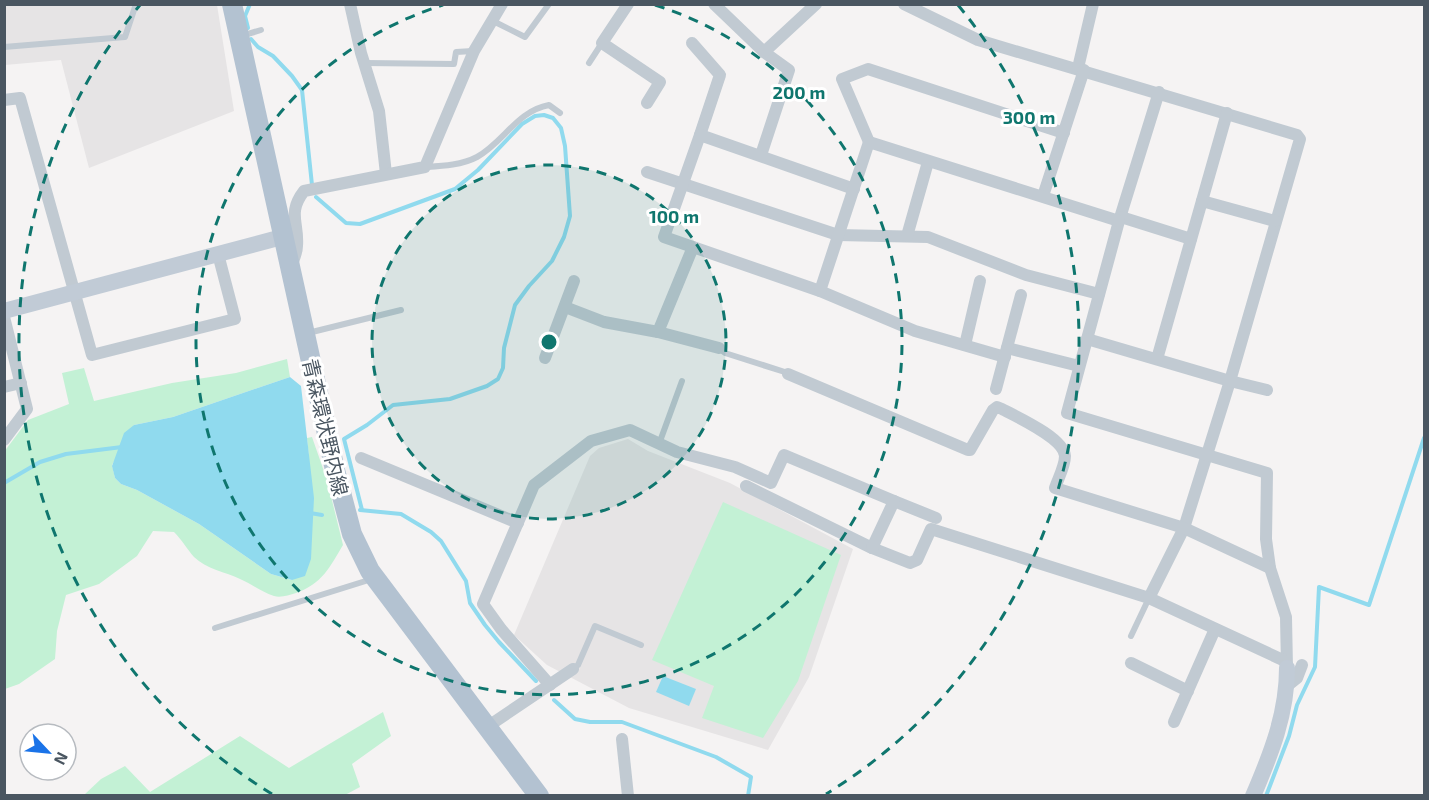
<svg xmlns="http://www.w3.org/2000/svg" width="1429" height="800" viewBox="0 0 1429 800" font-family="'Exo 2','Noto Sans JP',sans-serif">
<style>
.education{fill:#e6e4e5}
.green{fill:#c3f1d5}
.water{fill:#90daee}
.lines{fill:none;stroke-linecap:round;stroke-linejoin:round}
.stream{stroke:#90daee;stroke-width:4}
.lane{stroke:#c1cad2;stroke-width:6}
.street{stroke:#c1cad2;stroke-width:12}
.secondary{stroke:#c1cbd6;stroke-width:16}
.primary{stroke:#b3c2d1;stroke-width:20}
.ring{fill:none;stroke:#0f766e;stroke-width:3;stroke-dasharray:10 8}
.labels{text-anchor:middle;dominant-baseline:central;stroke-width:6;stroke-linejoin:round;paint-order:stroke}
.street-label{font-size:20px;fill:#4a5661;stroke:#fff}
.centre{fill:#0f766e;stroke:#fff;stroke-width:3}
.ring-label{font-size:18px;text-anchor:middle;font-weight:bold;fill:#0f766e;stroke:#fff;stroke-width:6;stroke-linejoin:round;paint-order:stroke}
</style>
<rect width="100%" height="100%" fill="#f5f3f3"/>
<g class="education">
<polygon points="5,5 217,5 234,111 89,168 61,60 5,65"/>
<polygon points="628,439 648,451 730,483 853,549 809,677 768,750 629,708 547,665 514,635 590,456 599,448"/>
</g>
<g class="green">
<path d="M 287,359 L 290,377 L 173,417 L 134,425 L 112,465 L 115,478 L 121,484 L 137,490 L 199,524 L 271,574 L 292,580 L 309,457 L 307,438 L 312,437 L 327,480 L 343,545 C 330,567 322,584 296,593 C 289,595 281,598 274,596 C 261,592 252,584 240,579 C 226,572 206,569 194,557 C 187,549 182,540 174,532 L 153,531 L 137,556 L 99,584 L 66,595 L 57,631 L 55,659 L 19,684 L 5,689 L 4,452 L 28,420 L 69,404 L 62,373 L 84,368 L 94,401 L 172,383 L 236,373 Z"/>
<polygon points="723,502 841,555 798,681 763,738 702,718 714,686 652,660"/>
<polygon points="383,712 391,736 352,764 360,787 345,795 84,795 101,779 125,766 150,792 240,736 289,768"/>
</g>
<g class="water">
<polygon points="290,377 301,386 314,498 311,559 305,576 292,580 271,574 199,524 137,490 121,484 115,478 112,466 124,433 134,425 173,417"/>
<polygon points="663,676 696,689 689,706 656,692"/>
</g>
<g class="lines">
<g class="stream">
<polyline points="248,28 245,16 250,4"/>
<polyline points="251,39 258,47 273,56 292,76 302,90 312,185"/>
<polyline points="316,197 346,223 360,224 455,189 478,170 522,124 535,116 544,115 553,118 561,128 565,146 570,216 564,237 552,261 529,286 515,305 504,348 503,368 498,379 487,386 450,399 393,405 367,425 344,439 362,510"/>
<polyline points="4,483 40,462 66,454 122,447"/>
<polyline points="360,510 401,514 431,532 441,541 466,581 470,603 485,625 499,642 536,681"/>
<polyline points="310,513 322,515"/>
<polyline points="554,700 575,719 590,722 622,722 716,757 751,777 748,796"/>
<polyline points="1266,796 1289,736 1297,705 1315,667 1319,587 1369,605 1424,438"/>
</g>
<g class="lane">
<polyline points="491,20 525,37 549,4"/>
<polyline points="241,36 261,30"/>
<polyline points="4,47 125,37 136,4"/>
<polyline points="365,63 454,64 456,52 473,51"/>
<polyline points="589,63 602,43"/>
<path d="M 426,167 C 443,166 462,165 477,157 C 504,142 517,111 549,105 L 560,113"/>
<polyline points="308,333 401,310"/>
<polyline points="719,348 725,353 788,373"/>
<polyline points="659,444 682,381"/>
<polyline points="215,628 372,579"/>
<polyline points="1131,636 1149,598"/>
<polyline points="573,669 578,665 595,626 641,645"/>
</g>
<g class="street">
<polyline points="350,4 361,53 379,111 386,174"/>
<polyline points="628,4 602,43 660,82 647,103"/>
<polyline points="714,4 764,52 789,70 761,155"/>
<polyline points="904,4 978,40 1297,135 1300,139 1230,381 1184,528 1149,598"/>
<polyline points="692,43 720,75 700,135"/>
<polyline points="764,52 816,4"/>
<polyline points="1078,68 1093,4"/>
<polyline points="1159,92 1119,221 1067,413 1267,473 1266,539 1270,568 1286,617 1287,668"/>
<polyline points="4,100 20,98 92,355 235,319 218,254"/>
<polyline points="869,142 842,79 868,69 1064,133"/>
<polyline points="647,172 838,235 928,237 1026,275 1099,294"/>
<polyline points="854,189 700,135 664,237 820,291 915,331 1005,357"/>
<polyline points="1043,196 1084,70"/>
<polyline points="1202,201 1275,221"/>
<polyline points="1121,217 1191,239"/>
<polyline points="907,236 928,162"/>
<path d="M 292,264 C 294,259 297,252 297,246 C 299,223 287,213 304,191 L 425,167 L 474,51 L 502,4"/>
<polyline points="820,291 869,142 1119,221"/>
<polyline points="565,307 604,322 658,332 719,348"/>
<polyline points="4,317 27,409 4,440"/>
<polyline points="658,332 693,247"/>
<polyline points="1087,339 1230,381 1267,390"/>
<polyline points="965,345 980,281"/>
<polyline points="1007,348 1079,366"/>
<polyline points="545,358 574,281"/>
<polyline points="1157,359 1227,113"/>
<path d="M 788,374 L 968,450 L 970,450 L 993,410 L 997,407 L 1002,409 C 1017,417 1064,438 1065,456 C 1065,466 1058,479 1055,488 L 1184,528 L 1270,568"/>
<polyline points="4,387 21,383"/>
<polyline points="996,389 1021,295"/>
<polyline points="361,458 518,523"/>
<polyline points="746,486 872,548 910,563 917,560 931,529 1149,598 1285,661"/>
<polyline points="894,501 936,518"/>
<polyline points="1131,663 1188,691"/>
<polyline points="550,685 501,629 483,604 534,485 591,441 630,430 677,452 735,467 771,483 784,455 894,501 872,548"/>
<polyline points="1287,686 1297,678 1302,665"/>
<polyline points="1174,722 1215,629"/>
<polyline points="487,727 573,669"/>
<polyline points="622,739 628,796"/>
</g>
<g class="secondary">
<polyline points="4,311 282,237"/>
<path d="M 1253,796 C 1271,754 1287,714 1287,668"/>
</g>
<polyline class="primary" points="232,4 335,470 352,534 370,571 539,796"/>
</g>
<circle cx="549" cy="342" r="177" fill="#0f766e" fill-opacity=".12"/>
<g class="ring">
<circle cx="549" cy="342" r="177"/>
<path d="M655 5A353 353 0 1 1 443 5"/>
<path d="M272 794A530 530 0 0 1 140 5M958 5A530 530 0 0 1 826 794"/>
</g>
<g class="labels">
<g class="street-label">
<text transform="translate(326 427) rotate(77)">青森環状野内線</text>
</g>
</g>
<circle cx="549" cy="342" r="9" class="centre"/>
<g class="ring-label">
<text x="799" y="99">200 m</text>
<text x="1029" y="124">300 m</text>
<text x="674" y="223">100 m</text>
</g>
<rect width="1429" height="800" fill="none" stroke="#4a5661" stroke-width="12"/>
<g transform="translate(48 752) rotate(116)"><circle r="28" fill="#ffffff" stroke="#b7bbc0" stroke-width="1.5"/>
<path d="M0-4.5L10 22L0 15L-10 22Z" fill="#1a73e8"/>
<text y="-9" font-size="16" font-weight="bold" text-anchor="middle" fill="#4a5661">N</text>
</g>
</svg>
